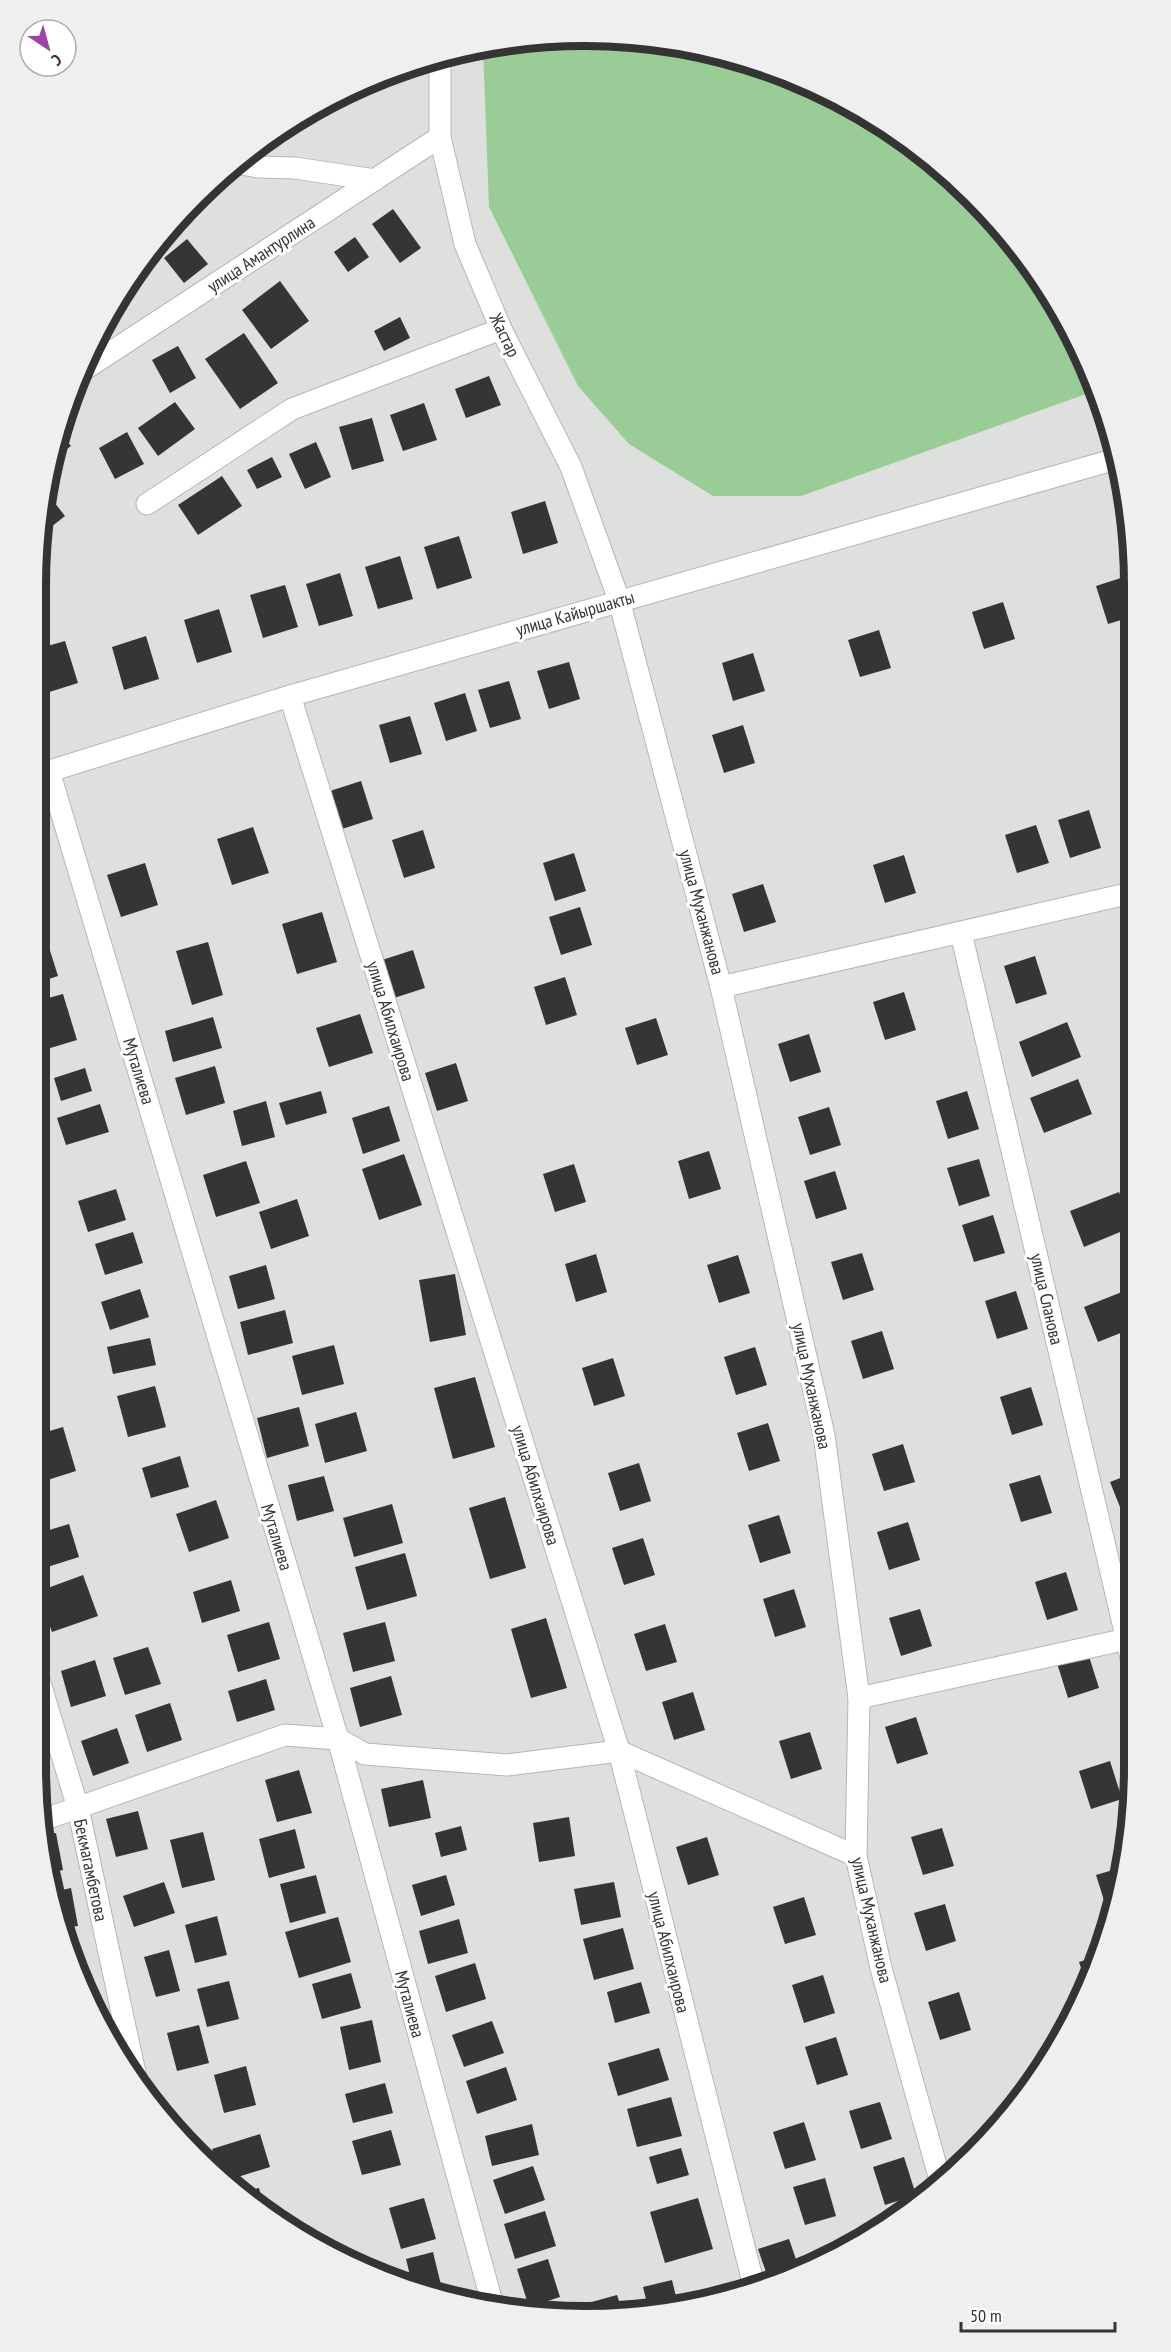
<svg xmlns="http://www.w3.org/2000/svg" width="1171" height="2352" viewBox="0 0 1171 2352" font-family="'PT Sans Narrow',sans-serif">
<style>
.green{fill:#99cc96}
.building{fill:#343633}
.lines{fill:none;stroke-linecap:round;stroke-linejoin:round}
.minor-casing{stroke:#b4b7b4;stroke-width:23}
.minor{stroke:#fff;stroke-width:21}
.labels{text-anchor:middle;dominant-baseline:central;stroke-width:6;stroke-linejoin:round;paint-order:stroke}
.street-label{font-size:18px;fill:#333433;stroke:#fff}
.rim{fill:none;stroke:#333433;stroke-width:8}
</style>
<rect width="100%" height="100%" fill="#dde0dd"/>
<polygon class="green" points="621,37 727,55 828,93 920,150 1022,251 1093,376 1096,387 1089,393 801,496 713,496 629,444 578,386 489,207 483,48 513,41"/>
<g class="building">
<polygon points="393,209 421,248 400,263 372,224"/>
<polygon points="355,237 369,257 348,272 334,252"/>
<polygon points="187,239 208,264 184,283 164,258"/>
<polygon points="280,281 309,321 271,349 242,310"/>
<polygon points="400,317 410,338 384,351 374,331"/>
<polygon points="244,333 278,383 240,409 205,359"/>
<polygon points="178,346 196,378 170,393 152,360"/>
<polygon points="489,376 501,405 466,418 455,389"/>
<polygon points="175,402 195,429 158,456 138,428"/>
<polygon points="424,403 437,440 403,451 390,415"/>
<polygon points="372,418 384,461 352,470 339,427"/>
<polygon points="59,431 71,446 52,460 55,444"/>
<polygon points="127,432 144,464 115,479 99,448"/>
<polygon points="316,442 331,477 305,489 289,454"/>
<polygon points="272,457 282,477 257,489 247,470"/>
<polygon points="222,476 242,506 198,535 178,505"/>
<polygon points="47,493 65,516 46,531 41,525"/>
<polygon points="545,501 558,543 523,554 511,512"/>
<polygon points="459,536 472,578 437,589 424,547"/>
<polygon points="400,556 413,599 378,609 365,567"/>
<polygon points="340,573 353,616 319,626 306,584"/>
<polygon points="1127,576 1131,586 1131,617 1108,624 1096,586"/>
<polygon points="285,585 298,627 263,638 250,595"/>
<polygon points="1003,602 1015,639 984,649 972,612"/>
<polygon points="219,609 232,652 197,663 184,620"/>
<polygon points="879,630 891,668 860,677 848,640"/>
<polygon points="146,636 159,679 124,690 112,647"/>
<polygon points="65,641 78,683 43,694 37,674 37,649"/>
<polygon points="753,653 765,691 733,701 722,663"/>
<polygon points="569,662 580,699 549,709 537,671"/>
<polygon points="509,681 521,719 490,728 478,690"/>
<polygon points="465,693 477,731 446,741 434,703"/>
<polygon points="410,716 422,754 390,763 379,725"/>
<polygon points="743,725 755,763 724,773 712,735"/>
<polygon points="361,781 373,819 342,829 330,791"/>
<polygon points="1089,810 1101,848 1070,858 1058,820"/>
<polygon points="1036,825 1049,863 1017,873 1005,835"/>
<polygon points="253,827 269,873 232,885 217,839"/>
<polygon points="423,830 435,868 404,878 392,840"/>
<polygon points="574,853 586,891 555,901 543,863"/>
<polygon points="904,855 916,893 885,903 873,865"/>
<polygon points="145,863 158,905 121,917 107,875"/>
<polygon points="763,884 776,922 744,932 732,894"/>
<polygon points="580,907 592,945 561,955 549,917"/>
<polygon points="322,912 337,962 297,974 282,924"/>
<polygon points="46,938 58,976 37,983 37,940"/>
<polygon points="208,942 223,995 192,1005 176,951"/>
<polygon points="413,950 425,988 394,998 382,960"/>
<polygon points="1035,956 1047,994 1016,1004 1004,966"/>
<polygon points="565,977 577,1015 546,1025 534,987"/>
<polygon points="904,992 916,1030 885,1040 873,1002"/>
<polygon points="63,994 77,1040 37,1052 37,1001"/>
<polygon points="360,1014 373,1053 329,1067 316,1028"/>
<polygon points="213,1017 222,1048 173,1062 165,1031"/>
<polygon points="656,1018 668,1055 637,1065 625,1028"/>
<polygon points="1067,1022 1081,1057 1032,1077 1019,1042"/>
<polygon points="809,1034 821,1072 790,1082 778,1044"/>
<polygon points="456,1063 468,1101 437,1111 425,1073"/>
<polygon points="215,1066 225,1103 186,1115 175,1078"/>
<polygon points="85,1068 92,1091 61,1101 54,1078"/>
<polygon points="1078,1079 1092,1114 1044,1133 1030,1098"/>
<polygon points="321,1091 327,1113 286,1125 279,1103"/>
<polygon points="967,1091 979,1129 948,1139 936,1101"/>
<polygon points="266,1101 275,1137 242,1146 233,1111"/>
<polygon points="100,1104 109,1132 66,1145 57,1118"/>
<polygon points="389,1106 400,1141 363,1154 352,1118"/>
<polygon points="829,1107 841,1145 810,1155 798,1117"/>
<polygon points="709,1151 721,1189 689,1199 678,1161"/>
<polygon points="404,1154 422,1205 379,1220 362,1169"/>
<polygon points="979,1159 990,1196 959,1206 947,1168"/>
<polygon points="246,1161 260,1203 216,1217 203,1175"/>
<polygon points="574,1164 586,1202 555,1212 543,1174"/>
<polygon points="835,1171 847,1209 816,1219 804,1181"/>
<polygon points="116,1189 126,1220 88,1232 78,1201"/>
<polygon points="1119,1192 1132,1227 1084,1247 1070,1211"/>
<polygon points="297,1199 309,1236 271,1249 259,1212"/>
<polygon points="993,1215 1005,1253 974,1262 962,1225"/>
<polygon points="133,1232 143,1263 105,1275 95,1244"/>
<polygon points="862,1253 874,1290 843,1300 831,1262"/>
<polygon points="596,1254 607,1292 576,1302 565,1264"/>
<polygon points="738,1255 750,1293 719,1303 707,1265"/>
<polygon points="266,1265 275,1299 238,1309 229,1276"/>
<polygon points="455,1274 466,1335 430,1342 419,1280"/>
<polygon points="1132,1288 1133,1328 1098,1342 1084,1307"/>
<polygon points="140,1289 149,1317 110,1330 101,1302"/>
<polygon points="1016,1291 1028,1329 997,1339 985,1301"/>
<polygon points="285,1310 293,1343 248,1355 240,1322"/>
<polygon points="882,1331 894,1369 863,1379 851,1341"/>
<polygon points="150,1338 156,1365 113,1374 107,1347"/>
<polygon points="334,1345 344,1384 302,1395 292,1356"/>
<polygon points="755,1347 767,1385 736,1395 724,1357"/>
<polygon points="613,1358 625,1396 594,1406 582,1368"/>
<polygon points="475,1377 495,1447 453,1459 434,1388"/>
<polygon points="155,1386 166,1427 128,1437 117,1396"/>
<polygon points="1031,1387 1043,1425 1012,1435 1000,1397"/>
<polygon points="299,1407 309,1446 267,1458 257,1418"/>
<polygon points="356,1412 367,1451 325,1463 315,1424"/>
<polygon points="768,1423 780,1461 749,1471 737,1433"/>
<polygon points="63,1427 76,1471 38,1483 36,1435"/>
<polygon points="903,1444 915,1482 884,1491 872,1454"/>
<polygon points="180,1456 189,1487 151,1498 142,1468"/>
<polygon points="639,1463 651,1501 620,1511 608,1473"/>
<polygon points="1133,1473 1133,1513 1124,1517 1110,1482"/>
<polygon points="1040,1475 1052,1513 1021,1522 1009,1484"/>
<polygon points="324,1476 334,1511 297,1521 288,1485"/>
<polygon points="505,1497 526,1568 490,1579 469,1508"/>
<polygon points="216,1500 229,1538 189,1552 176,1514"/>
<polygon points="392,1504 403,1543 354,1557 343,1518"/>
<polygon points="779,1515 791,1553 760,1563 748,1525"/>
<polygon points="908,1522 920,1560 889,1570 877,1532"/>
<polygon points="69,1524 79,1557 41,1569 36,1552 36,1534"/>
<polygon points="643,1538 655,1575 624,1585 612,1548"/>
<polygon points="405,1553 417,1596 367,1610 355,1567"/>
<polygon points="1066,1572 1078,1610 1047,1620 1035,1582"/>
<polygon points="83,1575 98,1616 52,1632 37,1592"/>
<polygon points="231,1580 240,1611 202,1623 193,1592"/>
<polygon points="794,1589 806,1627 775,1637 763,1599"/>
<polygon points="920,1609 932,1646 901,1656 889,1618"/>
<polygon points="546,1618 567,1688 531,1698 511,1629"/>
<polygon points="269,1622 280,1659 238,1672 227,1635"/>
<polygon points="385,1622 395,1661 353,1672 343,1633"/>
<polygon points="665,1624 677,1662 646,1671 634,1634"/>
<polygon points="148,1647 161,1684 125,1695 113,1658"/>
<polygon points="1087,1650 1099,1688 1068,1698 1056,1660"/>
<polygon points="95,1660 106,1696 71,1707 61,1671"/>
<polygon points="391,1676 402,1715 360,1727 350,1688"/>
<polygon points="266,1679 275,1710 237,1722 228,1691"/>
<polygon points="693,1692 705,1730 674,1740 662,1702"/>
<polygon points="170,1703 182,1740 147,1752 135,1715"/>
<polygon points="916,1717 928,1754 897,1764 885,1727"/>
<polygon points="117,1728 129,1763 93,1776 81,1741"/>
<polygon points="810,1732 822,1769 791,1779 779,1741"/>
<polygon points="1110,1761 1122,1799 1091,1809 1079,1771"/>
<polygon points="299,1770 312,1813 277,1822 265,1780"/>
<polygon points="423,1780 431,1818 389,1827 381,1789"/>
<polygon points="138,1811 148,1849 116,1857 106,1819"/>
<polygon points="569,1817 575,1856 539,1862 533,1823"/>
<polygon points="461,1826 467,1850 441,1857 435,1833"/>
<polygon points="942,1828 954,1866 923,1875 911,1837"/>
<polygon points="295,1829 305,1868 269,1878 259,1839"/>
<polygon points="203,1832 215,1880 182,1888 170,1840"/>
<polygon points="56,1833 63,1870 53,1872 47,1835"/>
<polygon points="707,1837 719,1875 688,1885 676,1847"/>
<polygon points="1123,1867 1116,1908 1115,1911 1108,1913 1096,1875"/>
<polygon points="316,1875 326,1913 290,1923 280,1884"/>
<polygon points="446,1875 455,1905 421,1916 412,1885"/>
<polygon points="164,1882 175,1913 134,1927 123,1896"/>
<polygon points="614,1882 621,1917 581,1925 574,1889"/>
<polygon points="71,1888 78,1926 63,1928 57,1891"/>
<polygon points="804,1897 816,1935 785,1944 773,1907"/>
<polygon points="945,1904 956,1941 926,1951 914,1913"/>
<polygon points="217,1916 227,1955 195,1963 185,1925"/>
<polygon points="338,1917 351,1962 299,1978 285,1932"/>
<polygon points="459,1919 468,1953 428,1964 419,1931"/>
<polygon points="623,1928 634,1969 594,1980 583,1939"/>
<polygon points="80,1949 86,1981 86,1982 69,1951"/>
<polygon points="169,1950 180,1991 156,1997 144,1957"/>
<polygon points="1099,1956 1087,1986 1079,1962"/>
<polygon points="475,1963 486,1999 446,2012 435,1976"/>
<polygon points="351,1973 361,2008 322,2019 312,1984"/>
<polygon points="823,1975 835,2013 804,2023 792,1985"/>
<polygon points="229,1981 239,2019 207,2027 197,1989"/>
<polygon points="641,1982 650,2013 615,2023 607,1992"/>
<polygon points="959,1992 971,2030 940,2040 928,2002"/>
<polygon points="372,2020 381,2062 349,2070 340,2027"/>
<polygon points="492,2021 504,2053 464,2067 452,2035"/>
<polygon points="199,2025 209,2063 177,2071 167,2033"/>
<polygon points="836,2037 848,2075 817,2085 805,2047"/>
<polygon points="659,2048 669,2080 618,2096 608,2063"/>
<polygon points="246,2066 256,2105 224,2113 214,2075"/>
<polygon points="506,2067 517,2100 477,2114 466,2081"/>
<polygon points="385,2083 393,2113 353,2123 345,2094"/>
<polygon points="671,2097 682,2136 637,2147 627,2109"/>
<polygon points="880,2102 892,2139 861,2149 849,2111"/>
<polygon points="804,2122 816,2160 785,2169 773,2132"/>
<polygon points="532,2124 539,2155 492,2166 485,2136"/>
<polygon points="391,2130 401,2165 362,2175 352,2141"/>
<polygon points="260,2134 270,2167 225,2181 223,2179 212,2149"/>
<polygon points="681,2148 689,2175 657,2184 649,2157"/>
<polygon points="904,2157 916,2195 885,2205 873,2167"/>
<polygon points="533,2166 545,2200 505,2214 493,2180"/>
<polygon points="825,2178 836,2216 805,2225 793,2187"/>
<polygon points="259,2188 264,2209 240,2192"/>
<polygon points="424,2198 436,2239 401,2249 389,2208"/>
<polygon points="698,2198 713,2249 665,2263 650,2212"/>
<polygon points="545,2211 556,2246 515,2259 504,2224"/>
<polygon points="789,2239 799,2268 768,2278 758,2249"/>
<polygon points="433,2252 442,2289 437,2290 411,2280 406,2259"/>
<polygon points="548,2259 560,2297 529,2307 517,2269"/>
<polygon points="672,2280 678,2305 657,2311 649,2311 643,2287"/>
<polygon points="617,2295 622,2310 570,2308"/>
</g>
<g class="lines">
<g class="minor-casing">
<g id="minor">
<polyline points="440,58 440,137 465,244 501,329 571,467 619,600 721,987 824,1435 859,1698 856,1856 881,1968 940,2180"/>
<polyline points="236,163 258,167 295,168 375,180"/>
<polyline points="82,371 440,137"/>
<polyline points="147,504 292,409 501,329"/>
<polyline points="290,696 619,1751 753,2282"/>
<polyline points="49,771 338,1739 493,2306"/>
<polyline points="37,775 290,696 1116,459"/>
<polyline points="961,933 1133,1666"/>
<polyline points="721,987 1131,893"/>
<polyline points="36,1670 78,1808 135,2073"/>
<polyline points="859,1698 1127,1639"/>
<polyline points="45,1819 285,1735 338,1739 365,1754 507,1765 619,1751 856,1856"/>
</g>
</g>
<use href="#minor" class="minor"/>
</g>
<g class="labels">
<g class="street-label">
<text transform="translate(261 254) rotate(-33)">улица Амантурлина</text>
<text transform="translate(505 335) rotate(64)">Жастар</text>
<text transform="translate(575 613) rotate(-16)">улица Кайыршакты</text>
<text transform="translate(702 912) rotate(75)">улица Муханжанова</text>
<text transform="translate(391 1021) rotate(73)">улица Абилхаирова</text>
<text transform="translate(139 1071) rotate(73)">Муталиева</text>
<text transform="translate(1047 1299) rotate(77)">улица Сланова</text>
<text transform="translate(812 1386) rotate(78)">улица Муханжанова</text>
<text transform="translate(536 1485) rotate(73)">улица Абилхаирова</text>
<text transform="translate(277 1537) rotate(73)">Муталиева</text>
<text transform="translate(91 1870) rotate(78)">Бекмагамбетова</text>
<text transform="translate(872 1920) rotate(77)">улица Муханжанова</text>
<text transform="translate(669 1952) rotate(76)">улица Абилхаирова</text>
<text transform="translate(410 2004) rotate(75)">Муталиева</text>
</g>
</g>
<path d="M0 0H1171V2352H0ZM585 46H585A539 539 0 0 1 1124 585V1767A539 539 0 0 1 585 2306H585A539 539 0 0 1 46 1767V585A539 539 0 0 1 585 46Z" fill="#efefef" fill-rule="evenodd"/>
<path class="rim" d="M585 46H585A539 539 0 0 1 1124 585V1767A539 539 0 0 1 585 2306H585A539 539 0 0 1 46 1767V585A539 539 0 0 1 585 46Z"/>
<g transform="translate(48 48) rotate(144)"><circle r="28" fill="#ffffff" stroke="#adaead" stroke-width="1.5"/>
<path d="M0-4.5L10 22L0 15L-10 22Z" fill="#a042ab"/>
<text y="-9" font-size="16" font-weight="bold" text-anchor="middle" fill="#333433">С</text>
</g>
<path d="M961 2322v9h154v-9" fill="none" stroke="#333433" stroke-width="3"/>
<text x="970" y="2322" font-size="18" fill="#333433" stroke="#ffffff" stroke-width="4.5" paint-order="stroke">50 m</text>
</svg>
